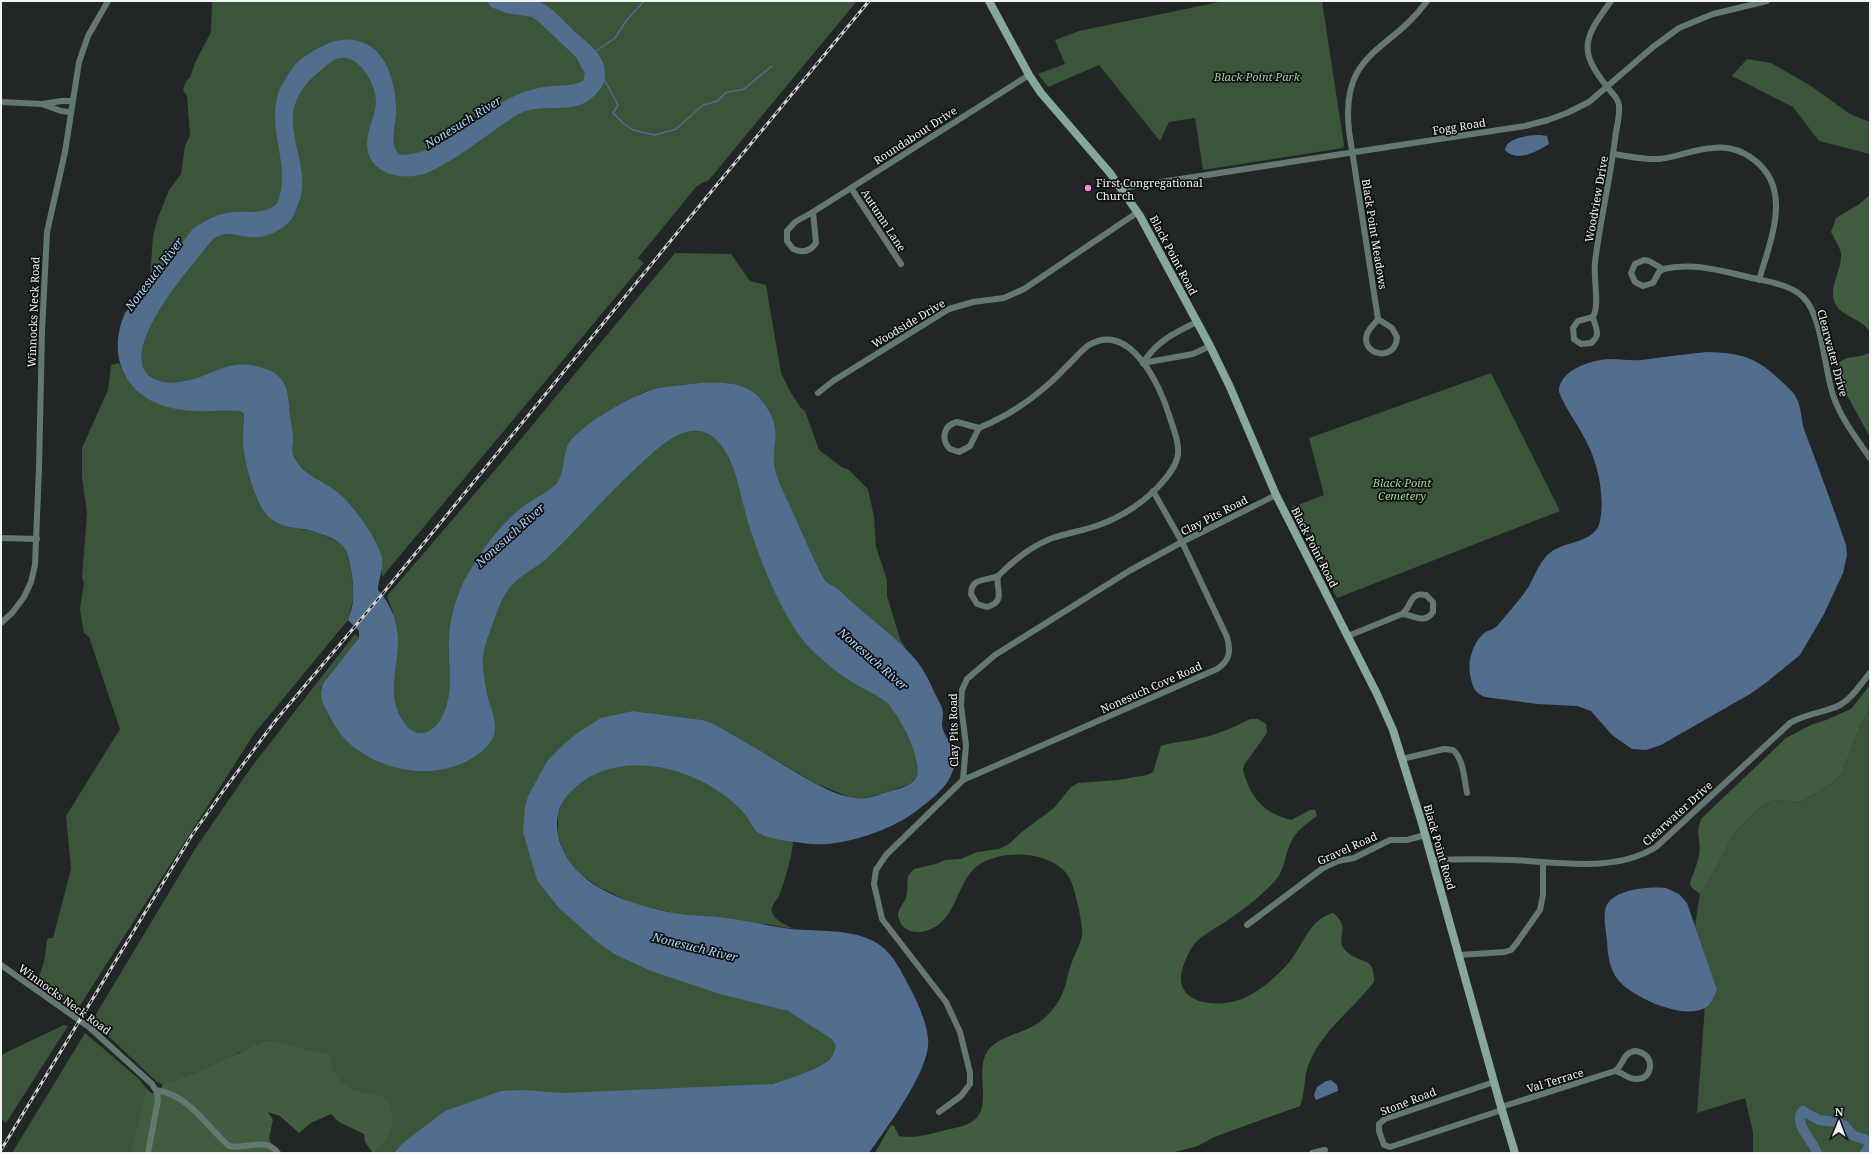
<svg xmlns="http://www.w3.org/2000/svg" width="1871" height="1154" viewBox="0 0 1871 1154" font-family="'Noto Serif',serif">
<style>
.green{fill:#3a5539}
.forest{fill:#405d3f}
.water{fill:#526d8d}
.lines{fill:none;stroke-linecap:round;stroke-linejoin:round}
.stream{stroke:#526d8d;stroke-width:1.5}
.river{stroke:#526d8d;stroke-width:10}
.street{stroke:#647871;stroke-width:6}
.secondary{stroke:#86a89c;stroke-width:8}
.rail-casing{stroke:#d2d4d4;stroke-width:3}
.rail{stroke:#0e0f0f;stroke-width:1.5;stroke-dasharray:4.5;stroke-linecap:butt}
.poi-dot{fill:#fb86e4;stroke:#0e0f0f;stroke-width:1.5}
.labels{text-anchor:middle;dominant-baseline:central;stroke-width:3.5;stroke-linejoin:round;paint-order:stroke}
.park-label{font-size:11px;font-style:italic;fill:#a0d39e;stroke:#0e0f0f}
.street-label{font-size:11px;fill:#f2f4f4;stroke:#0e0f0f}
.poi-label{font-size:11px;fill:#f2f4f4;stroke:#0e0f0f;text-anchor:start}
.water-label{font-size:12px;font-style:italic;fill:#afd3fe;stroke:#0e0f0f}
</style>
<rect width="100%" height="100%" fill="#232626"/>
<g class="green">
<polygon points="212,1 857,1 708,181 702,183 696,187 638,258 644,263 382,577 382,562 315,480 291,457 289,431 182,384 156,383 140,367 144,333 159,307 135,294 146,279 150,277 153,237 157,220 169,190 181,174 185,146 190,135 187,96 183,90 186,81 190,78 195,63 211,32"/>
<polygon points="1224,1 1322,1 1344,145 1343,148 1203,170 1195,118 1169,122 1160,141 1099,65 1048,87 1038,74 1065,64 1055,40 1079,31"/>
<polygon points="1747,59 1771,63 1811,86 1850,114 1870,122 1870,154 1819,141 1793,107 1732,76"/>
<path d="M 675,253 L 731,254 L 750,281 L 766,285 L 781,373 L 791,393 L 801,408 L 805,411 L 819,450 L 843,468 L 848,469 L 868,489 L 874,517 L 876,547 L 887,580 L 887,596 L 900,639 L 906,649 L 824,583 L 780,485 L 775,472 L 773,452 L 775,429 L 768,409 L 760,398 L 744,387 L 728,383 L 713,383 L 646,391 L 617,407 L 581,430 L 570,442 L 562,478 L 452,624 C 441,653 460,685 443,716 C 440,721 436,727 431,731 C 428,733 423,733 419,735 L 404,726 L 391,703 L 393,612 L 387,596 L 501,463 Z"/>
<polygon points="119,363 126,378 243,408 300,529 316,531 344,545 350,564 354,595 348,620 254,734 77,1010 37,983 44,962 47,940 49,938 53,938 71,869 66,816 120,729 89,637 84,633 80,609 84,583 82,578 87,513 82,477 82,448 108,390 111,365"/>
<polygon points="1491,373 1560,511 1337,598 1290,508 1324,495 1309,438"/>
<path d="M 688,431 C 693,431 701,430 706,433 C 724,439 734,469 739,485 L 852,678 L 890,705 L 901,722 L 915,750 L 918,768 L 916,778 L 910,784 L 880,794 L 862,799 L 849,797 L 817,784 L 712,723 L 703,720 L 633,711 L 576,734 L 547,761 L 529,794 L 614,954 L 788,1011 C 805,1021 826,1028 838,1044 C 834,1066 803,1073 786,1081 L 396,1153 L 372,1153 C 384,1147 391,1135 392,1122 L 363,1097 L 239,1052 L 216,1068 L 165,1086 L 156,1081 L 92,1021 L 195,849 L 250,769 L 355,634 L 359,638 L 324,682 L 321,688 L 321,696 L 415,768 L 481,659 L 495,598 L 610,489 L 672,436 Z"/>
<polygon points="1870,708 1870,1153 1753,1153 1753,1132 1745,1098 1697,1113 1708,965 1695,926 1700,894 1719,863 1734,833 1759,808 1771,801 1782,800 1795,802 1805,800 1833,782 1841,775 1861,724"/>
<path d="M 642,763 L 692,772 L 793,838 C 794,851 784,883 779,896 C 776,901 770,907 772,912 C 775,921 786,925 794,929 L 766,924 L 727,924 L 636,905 L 599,887 L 577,872 L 567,859 L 562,850 L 558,833 L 558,814 L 564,799 L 574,786 L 603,768 Z"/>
<polygon points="64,1025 68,1026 6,1123 1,1118 1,1055"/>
<polygon points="85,1033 139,1079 150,1093 142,1153 12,1153"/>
</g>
<g class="forest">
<path d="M 1870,195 L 1870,332 C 1862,318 1841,317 1835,303 C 1828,288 1842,270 1841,254 C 1840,247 1834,238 1831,232 L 1836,218 L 1858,205 Z"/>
<path d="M 1870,352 L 1870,437 L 1843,388 L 1837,366 C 1845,353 1859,360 1870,352 Z"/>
<path d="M 1870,685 L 1870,708 L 1861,724 L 1841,775 L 1833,782 L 1805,800 L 1795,802 L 1782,800 L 1771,801 L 1759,808 L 1734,833 L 1719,863 L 1700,894 L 1691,887 L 1690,883 C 1693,874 1697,865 1699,856 C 1702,841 1694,833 1702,818 L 1786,738 L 1811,725 L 1826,720 L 1851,709 Z"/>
<path d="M 1250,719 L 1258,719 L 1266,724 L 1267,733 L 1244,765 L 1243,770 C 1250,797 1263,813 1291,820 L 1310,810 L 1315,810 L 1317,816 C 1305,825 1294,832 1289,847 C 1284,859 1284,872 1274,882 C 1259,898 1243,910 1225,922 C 1216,928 1204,934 1197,941 C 1191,947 1187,956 1184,964 C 1169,1002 1212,1009 1239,1000 C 1257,994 1283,972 1293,957 C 1305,940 1311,919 1333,913 C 1353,928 1333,939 1346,951 C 1360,965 1375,955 1374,982 C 1353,1009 1324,1029 1310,1061 C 1303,1075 1306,1092 1300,1106 L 1214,1137 L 1198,1146 L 1171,1153 L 875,1153 L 891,1125 L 894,1126 L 899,1136 C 915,1139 930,1134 946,1130 C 953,1128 963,1127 970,1123 C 997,1109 970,1067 991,1047 C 1004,1035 1023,1033 1037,1024 C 1049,1015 1060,1003 1064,989 C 1067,982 1067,975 1070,968 C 1073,957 1080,946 1082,935 C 1084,927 1074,886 1070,879 C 1055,849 993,847 972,871 C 958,887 956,911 938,925 C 927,933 910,936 901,924 C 900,921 898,918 898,915 C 898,909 904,903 906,898 C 908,891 907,883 908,876 L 914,869 L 936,864 L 945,860 L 961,859 L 977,852 L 999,849 L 1009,844 L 1023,831 L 1054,808 L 1071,787 L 1078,783 L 1118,780 L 1147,775 L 1153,772 L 1161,746 C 1172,742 1181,742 1192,740 C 1213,736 1231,729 1250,719 Z"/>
<path d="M 266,1041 C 280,1041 292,1047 306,1050 C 314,1052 323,1051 330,1056 C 332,1077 344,1089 364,1093 C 371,1094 377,1094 383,1096 C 400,1113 393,1141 373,1153 L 365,1142 L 364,1134 L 339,1122 L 331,1114 L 311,1123 L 299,1133 L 280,1116 L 268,1112 L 273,1120 L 269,1138 L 274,1153 L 131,1153 L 147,1089 L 151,1093 L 159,1093 L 163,1084 C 200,1075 231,1055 266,1041 Z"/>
</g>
<g class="water">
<path d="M 487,1 C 498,1 532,0 540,2 C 557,10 567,26 581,37 C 595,49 609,61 604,82 C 602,87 599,91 595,95 C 574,118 542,100 517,115 C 488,133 459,159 427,173 C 403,182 367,174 367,144 C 367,130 375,117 376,103 C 377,85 357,48 334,60 C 326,65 319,72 312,78 C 267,122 318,161 297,207 C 295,212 294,217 290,221 C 279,232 264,239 249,237 C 235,236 227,230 213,239 C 195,262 119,345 148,375 C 156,382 169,384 179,382 C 216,378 226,354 269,370 C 289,379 288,397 290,416 C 291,424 293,432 293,440 C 293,445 291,450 293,455 C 301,474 321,480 336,491 C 351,502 378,539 382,558 C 384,569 378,579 378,590 C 391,604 397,620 398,640 C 398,669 385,698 405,724 C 409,730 416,734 424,733 C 432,731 437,725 441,719 C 457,689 446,664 449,634 C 451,616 456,597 464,581 C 478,555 497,528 520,509 C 528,502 552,490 557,483 C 566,470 562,450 571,440 C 589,420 624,401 648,391 C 656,388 666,387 675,386 C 701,383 739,376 759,397 C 766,405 774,417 775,429 C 777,439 773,450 774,461 C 775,478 784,492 791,508 C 801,530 810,552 821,574 L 826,582 L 838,589 C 862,614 893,633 916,660 C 924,670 930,682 935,694 C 938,699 942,706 943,712 C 943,716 942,721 942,725 C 943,734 950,741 953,749 C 961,778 936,796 915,812 C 889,831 842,847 810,844 C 797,842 769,840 759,833 C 753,829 751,823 747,817 C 742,810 735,804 729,799 C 690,767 625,751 582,782 C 567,793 557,806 557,825 C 559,886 637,908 687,915 C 700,916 713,916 726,918 C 748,921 769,926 791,929 C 819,932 849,928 875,942 C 893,952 901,971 910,988 C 918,1003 926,1021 928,1038 C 932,1068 887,1127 869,1153 L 394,1153 L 404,1142 L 445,1111 L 501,1091 L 523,1090 L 563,1093 L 772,1084 C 786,1080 820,1069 830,1059 C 833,1055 835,1050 836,1045 L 832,1039 L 788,1011 L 720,994 L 651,971 L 614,954 L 596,941 L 559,908 L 537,880 L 523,832 L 525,806 L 529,794 L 547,761 L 564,744 L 576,734 L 601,718 L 633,711 L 703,720 L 712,723 C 737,737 761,751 785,766 C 807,778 830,795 856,798 C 866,800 878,795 887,792 C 896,789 911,787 916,778 C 924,761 899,714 886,702 C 876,694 863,689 852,682 C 837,673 819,658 807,645 C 782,617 759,558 748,522 C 740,495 735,451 710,435 C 683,418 651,455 633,471 C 603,499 576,531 546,559 C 535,569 520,575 510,587 C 500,600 495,618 489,634 C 485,644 482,655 483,666 C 484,678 486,693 490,704 C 496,723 500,736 482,751 C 446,782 386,775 350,744 C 340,735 334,725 328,713 C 322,703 318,693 324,682 L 359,638 L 359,631 L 348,620 C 350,613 353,606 353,599 C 354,587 351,555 343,546 C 337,539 322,534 313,531 C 298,527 283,529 270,518 C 255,506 244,461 243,442 C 243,433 244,423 244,414 L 241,411 C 222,409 202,413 183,410 C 130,404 104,362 125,313 L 193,229 C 205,220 219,213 234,212 C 250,211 263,215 277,204 C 292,169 267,130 278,94 C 279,88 284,83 286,78 C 290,71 297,61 304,57 C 323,44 345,32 368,45 C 390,57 397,91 396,115 C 395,127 389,146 400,155 C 441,155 475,116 508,99 C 522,92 537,87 553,86 C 563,85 573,86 583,81 L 585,74 L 576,57 L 539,22 L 532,17 L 506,13 L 491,7 Z"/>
<path d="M 1541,135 L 1547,136 L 1549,144 C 1538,151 1517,163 1505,150 C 1506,137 1531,135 1541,135 Z"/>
<path d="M 1707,352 C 1740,353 1757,357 1781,381 C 1787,387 1794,392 1797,399 C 1802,410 1801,422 1805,432 C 1819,469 1833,507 1846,545 L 1847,555 L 1843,573 L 1824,614 L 1800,655 L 1767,682 L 1750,694 L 1661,745 L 1646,750 L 1632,749 L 1612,735 L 1591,711 L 1577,706 L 1537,704 L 1485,697 C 1476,693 1473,689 1471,679 C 1467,664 1471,646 1483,634 C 1487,630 1494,630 1498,625 C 1507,614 1517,603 1525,592 C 1535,579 1537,563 1551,552 C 1565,541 1596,543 1600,521 C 1605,496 1598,462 1585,439 C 1577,423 1565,408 1559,392 C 1558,370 1593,359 1611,359 C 1622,359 1632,361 1642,360 C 1664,357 1685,354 1707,352 Z"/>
<path d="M 1666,888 L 1679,894 L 1687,903 L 1717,990 C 1714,996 1711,1005 1705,1008 C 1683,1020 1634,998 1619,981 C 1609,969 1608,956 1607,941 C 1606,931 1603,917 1606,907 C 1612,889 1650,886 1666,888 Z"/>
<polygon points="1331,1080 1337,1085 1338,1091 1316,1100 1314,1095 1317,1087 1326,1081"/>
</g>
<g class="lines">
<g class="stream">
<polyline points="596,51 615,38 626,21 644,1"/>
<polyline points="604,79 618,105 613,113 623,123 633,130 655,135 676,129 703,105 718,101 725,93 744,89 772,66"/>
</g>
<path class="river" d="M 1817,1153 C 1814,1142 1792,1123 1803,1111 L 1819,1120 L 1836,1122 L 1844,1125 L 1854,1136 L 1864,1139 L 1869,1143 L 1869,1147 L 1865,1153"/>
<g class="street">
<polyline points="1,102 42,104 62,101 72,101"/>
<polyline points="42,104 61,111 70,112"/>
<path d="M 1613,154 C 1628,156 1644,160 1659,159 C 1677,157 1694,149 1713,148 C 1727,146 1741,150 1753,159 C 1794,189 1770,241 1759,280"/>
<polyline points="851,188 901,264"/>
<polyline points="1122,188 1433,140 1525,126 1548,120 1567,113 1589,102 1653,47 1679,28 1713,14 1767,1"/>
<polyline points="813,212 1029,75"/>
<path d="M 813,212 L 816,243 C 810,252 802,253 793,249 L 787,241 L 787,231 L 795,222 Z"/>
<polygon points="1644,260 1649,261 1663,269 1659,272 1653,283 1643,286 1635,282 1631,273 1635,264"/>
<path d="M 1663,269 C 1694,263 1714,269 1744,276 C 1762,281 1789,283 1803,297 C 1823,316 1824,371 1834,398 C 1842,420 1857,439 1870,458"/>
<path d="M 1593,317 C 1600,304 1593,278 1595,262 C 1600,221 1610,181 1615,139 C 1616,129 1620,117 1619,106 C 1619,99 1612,93 1608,88 C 1577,50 1584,38 1611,1"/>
<path d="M 1593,317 C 1595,327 1602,335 1591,343 L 1581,344 L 1574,339 L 1573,328 L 1578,321 Z"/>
<path d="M 1378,319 L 1349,131 C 1340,50 1390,53 1427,1"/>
<path d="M 1378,319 L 1392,328 L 1397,337 C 1396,363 1360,355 1367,334 C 1369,328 1375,324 1378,319 Z"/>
<polyline points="1143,363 1193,354 1210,346"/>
<path d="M 1143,363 C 1157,341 1174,333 1197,322"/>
<polyline points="818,393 833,381 949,309 973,302 1004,298 1024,289 1138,212"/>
<path d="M 957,422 L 979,428 L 970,446 L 959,452 L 950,449 C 940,439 944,425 957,422 Z"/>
<path d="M 979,428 C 1000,419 1020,408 1038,393 C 1048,385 1057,377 1065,368 C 1073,361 1080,351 1089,345 C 1130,321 1160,385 1169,415 C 1181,450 1185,459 1157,488 C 1141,504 1121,517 1099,525 C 1083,531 1066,533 1050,539 C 1030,547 1013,561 998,576"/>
<polyline points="1,538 37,539"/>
<path d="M 998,576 C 995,589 1007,601 987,607 L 977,604 L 971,594 C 971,577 987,581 998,576 Z"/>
<polyline points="1,623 12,613 24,597 31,582 35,565 39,468 42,332 47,232 65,152 79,62 88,36 108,1"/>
<path d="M 1348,636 L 1402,614 C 1414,615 1424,625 1433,612 L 1433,602 L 1426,595 C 1409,591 1412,607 1402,614"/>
<path d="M 1402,759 L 1444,749 L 1453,750 C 1464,760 1464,779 1467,793"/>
<path d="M 963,780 L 1217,669 C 1230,661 1231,651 1227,637 L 1182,542 L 1153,491"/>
<path d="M 1432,860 C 1459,859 1485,859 1512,860 C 1558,862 1615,873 1656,847 L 1790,723 C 1806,713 1824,713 1840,705 C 1853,698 1861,683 1870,673"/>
<polyline points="1247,925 1323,868 1338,861 1354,858 1390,840 1407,840 1425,835"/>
<polyline points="1459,955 1505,952 1511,950 1516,944 1540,910 1543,895 1543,862"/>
<polyline points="1,965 89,1027 152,1084 157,1092 158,1100 148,1153"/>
<path d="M 1635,1051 C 1656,1053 1654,1080 1636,1079 C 1628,1079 1622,1072 1615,1071 C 1624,1065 1622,1053 1635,1051 Z"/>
<polyline points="1494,1082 1385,1119 1379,1124 1379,1131 1384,1145 1390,1147 1502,1110"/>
<path d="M 156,1090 C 188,1094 207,1127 229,1146 C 247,1150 265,1136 278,1153"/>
<polyline points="1501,1107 1615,1071"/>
<polyline points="939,1112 961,1096 970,1084 970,1073 960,1032 946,1002 882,919 874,884 876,870 886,855 963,780 966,745 961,705 962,690 967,679 995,655 1129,571 1182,542 1276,495"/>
<polyline points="1312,1153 1325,1150"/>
</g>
<polyline class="secondary" points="989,1 1029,75 1041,93 1110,173 1140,216 1210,346 1230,387 1276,495 1377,694 1393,730 1421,820 1501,1107 1515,1153"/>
<g class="rail-casing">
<polyline id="rail" points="1,1150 192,835 221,794 276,720 384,592 677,233 869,1"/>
</g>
<use href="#rail" class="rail"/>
</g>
<circle class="poi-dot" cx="1088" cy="188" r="4"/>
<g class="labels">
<g class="park-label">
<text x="1257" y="76">Black Point Park</text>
<text x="1402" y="482">Black Point<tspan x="1402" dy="13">Cemetery</tspan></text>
</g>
<g class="street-label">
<text transform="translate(1459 126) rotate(-9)">Fogg Road</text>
<text transform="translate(915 135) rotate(-33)">Roundabout Drive</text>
<text transform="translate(1596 199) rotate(-80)">Woodview Drive</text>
<text transform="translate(884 220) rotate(57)">Autumn Lane</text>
<text transform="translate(1375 234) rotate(81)">Black Point Meadows</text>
<text transform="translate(1174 255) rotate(62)">Black Point Road</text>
<text transform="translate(33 312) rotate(-88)">Winnocks Neck Road</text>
<text transform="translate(908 323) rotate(-31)">Woodside Drive</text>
<text transform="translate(1833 353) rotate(75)">Clearwater Drive</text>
<text transform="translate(1214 515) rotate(-27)">Clay Pits Road</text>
<text transform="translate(1315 547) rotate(63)">Black Point Road</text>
<text transform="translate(1151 687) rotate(-24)">Nonesuch Cove Road</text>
<text transform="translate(953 730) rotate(-91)">Clay Pits Road</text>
<text transform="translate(1677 813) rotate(-42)">Clearwater Drive</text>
<text transform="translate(1440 847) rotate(74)">Black Point Road</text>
<text transform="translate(1347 848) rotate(-24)">Gravel Road</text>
<text transform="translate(65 999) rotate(36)">Winnocks Neck Road</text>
<text transform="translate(1555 1080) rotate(-17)">Val Terrace</text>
<text transform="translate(1408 1101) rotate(-21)">Stone Road</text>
</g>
<g class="poi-label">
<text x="1096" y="182">First Congregational<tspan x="1096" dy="13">Church</tspan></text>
</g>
<g class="water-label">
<text transform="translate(463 122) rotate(-32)">Nonesuch River</text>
<text transform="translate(154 274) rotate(-53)">Nonesuch River</text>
<text transform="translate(510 535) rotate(-42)">Nonesuch River</text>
<text transform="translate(873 659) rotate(41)">Nonesuch River</text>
<text transform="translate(695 947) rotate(14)">Nonesuch River</text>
</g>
</g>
<rect width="1871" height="1154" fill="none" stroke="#f2f4f4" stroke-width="4"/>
<g transform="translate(1839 1122) rotate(1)" stroke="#0e0f0f" stroke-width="3" paint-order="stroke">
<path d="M0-3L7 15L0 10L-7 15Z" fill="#f2f4f4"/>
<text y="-6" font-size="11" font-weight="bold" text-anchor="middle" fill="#f2f4f4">N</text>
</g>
</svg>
